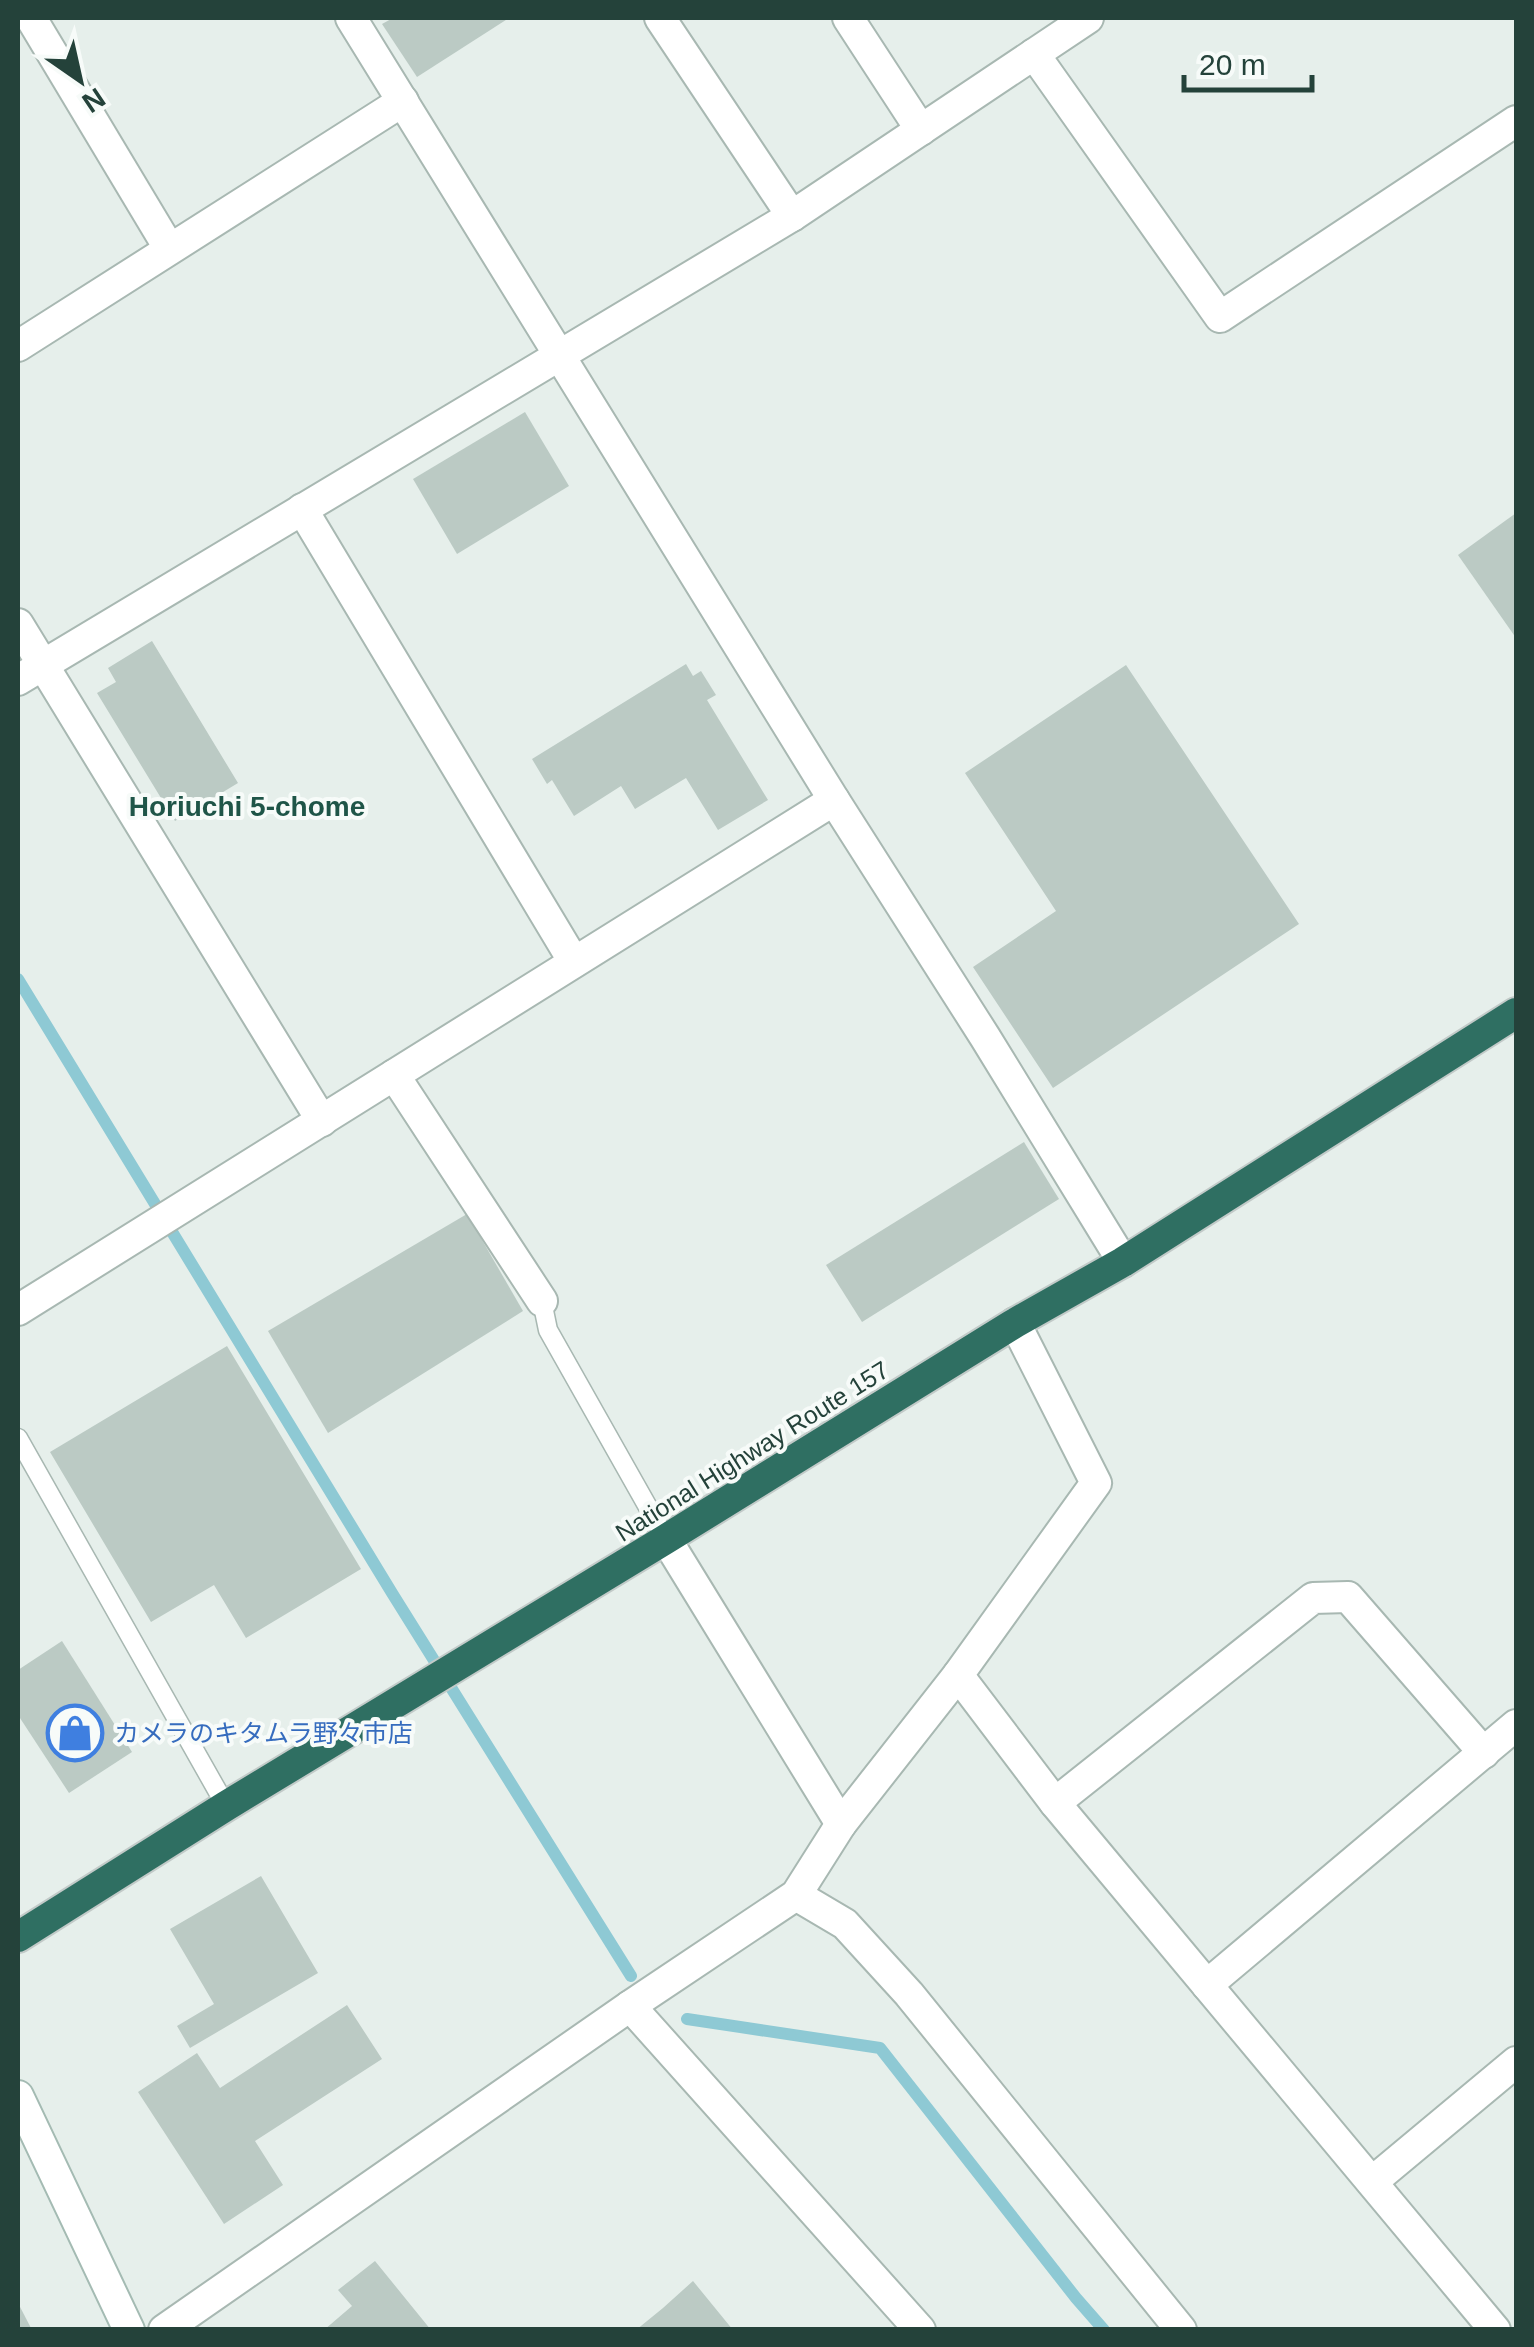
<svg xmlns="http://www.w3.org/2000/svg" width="1534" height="2347" viewBox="0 0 1534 2347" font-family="Arial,'Noto Sans JP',sans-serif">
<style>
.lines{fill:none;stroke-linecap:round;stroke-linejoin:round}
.stream{stroke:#8ec9d4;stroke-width:12}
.building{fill:#bbcac4}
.lane-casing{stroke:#a8b8b2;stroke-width:21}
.street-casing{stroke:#a8b8b2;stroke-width:34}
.secondary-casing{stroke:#a4bbb3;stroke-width:34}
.highway-casing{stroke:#c2cac8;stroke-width:34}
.lane{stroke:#fff;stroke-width:18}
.street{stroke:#fff;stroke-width:30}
.secondary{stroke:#fff;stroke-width:30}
.highway{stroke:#2f6f62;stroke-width:30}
.labels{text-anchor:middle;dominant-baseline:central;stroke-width:8;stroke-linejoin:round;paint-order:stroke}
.street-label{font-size:25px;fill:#24423a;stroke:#f7fbf9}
.shop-label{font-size:25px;fill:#366cbe;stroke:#f7fbf9;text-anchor:start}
.neighbourhood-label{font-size:28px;font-weight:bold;fill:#1f5548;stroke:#f7fbf9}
</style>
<rect width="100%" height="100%" fill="#e6efeb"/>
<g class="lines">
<g class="stream">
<polyline points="18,979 392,1593 631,1976"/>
<polyline points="687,2019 880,2048 1076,2298 1104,2330"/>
</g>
</g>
<g class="building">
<polygon points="393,18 509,18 417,77 382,24"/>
<polygon points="525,412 569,486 457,554 413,479"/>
<polygon points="1516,513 1516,638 1458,555"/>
<polygon points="152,641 238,783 175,821 97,693 116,682 108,668"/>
<polygon points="686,664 693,676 701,671 716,695 707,700 768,800 718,830 686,778 635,809 621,786 574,816 552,780 547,784 532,759"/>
<polygon points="1126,665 1299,924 1053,1088 973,967 1056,911 965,773"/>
<polygon points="1024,1142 1059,1199 862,1322 826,1265"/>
<polygon points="467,1214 523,1311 328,1433 268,1331"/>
<polygon points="227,1346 361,1569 246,1638 214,1585 151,1622 50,1452"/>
<polygon points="62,1641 132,1752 69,1793 18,1715 18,1670"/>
<polygon points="261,1876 318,1973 190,2048 177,2026 214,2004 170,1929"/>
<polygon points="347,2005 382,2059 255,2141 283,2185 224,2224 138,2092 197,2053 220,2088"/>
<polygon points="375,2261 431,2330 324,2330 352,2306 338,2290"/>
<polygon points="693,2281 733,2330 636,2330 663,2308"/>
<polygon points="18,2303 32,2330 18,2330"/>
</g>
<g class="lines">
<g class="lane-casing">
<g id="lane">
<polyline points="542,1301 548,1330 666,1539"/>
<polyline points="18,1438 226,1806"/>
</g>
</g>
<g class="street-casing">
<g id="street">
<polyline points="31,18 169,248"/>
<polyline points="351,18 834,800 985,1037 1123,1262"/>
<polyline points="660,18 792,216"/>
<polyline points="848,18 921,130"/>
<polyline points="1034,54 1220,317 1516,121"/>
<polyline points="18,346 403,101"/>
<polyline points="302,509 574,962"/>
<polyline points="18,624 322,1121"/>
<polyline points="18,680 792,216 1088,18"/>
<polyline points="394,1075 542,1301"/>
<polyline points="18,1310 834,800"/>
<polyline points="1015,1323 1096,1483 958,1675 1055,1803 1495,2330"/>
<polyline points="666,1539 841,1824"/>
<polyline points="1055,1803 1313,1598 1348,1597 1484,1753"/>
<polyline points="796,1895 845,1924 909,1994 1181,2330"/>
<polyline points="1207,1985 1516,1725"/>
<polyline points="630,2006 920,2330"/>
<polyline points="1372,2182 1516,2062"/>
<polyline points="164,2330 630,2006 796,1895 841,1824 958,1675"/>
</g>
</g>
<g class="secondary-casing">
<polyline id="secondary" points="18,2096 129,2330"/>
</g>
<g class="highway-casing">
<polyline id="highway" points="18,1937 226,1806 666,1539 1015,1323 1123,1262 1516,1013"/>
</g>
<use href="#lane" class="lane"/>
<use href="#street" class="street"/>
<use href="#secondary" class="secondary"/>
<use href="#highway" class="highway"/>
</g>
<defs>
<g id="shop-ring" transform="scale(2.875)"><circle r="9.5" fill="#f7fbf9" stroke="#3f7fe0" stroke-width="1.5"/><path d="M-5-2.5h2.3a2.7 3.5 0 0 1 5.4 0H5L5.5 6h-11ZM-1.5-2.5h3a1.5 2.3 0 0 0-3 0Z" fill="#3f7fe0"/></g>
</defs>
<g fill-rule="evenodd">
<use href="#shop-ring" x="75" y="1733"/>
</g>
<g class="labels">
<g class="street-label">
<text transform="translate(752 1451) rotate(-32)">National Highway Route 157</text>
</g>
<g class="shop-label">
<text x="114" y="1733">カメラのキタムラ野々市店</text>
</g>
<g class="neighbourhood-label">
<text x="247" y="806">Horiuchi 5-chome</text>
</g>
</g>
<rect width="1534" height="2347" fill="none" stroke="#24423a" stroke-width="40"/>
<g transform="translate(80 80) rotate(146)" stroke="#f7fbf9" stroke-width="8" paint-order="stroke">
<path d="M0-8L18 38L0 25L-18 38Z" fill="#24423a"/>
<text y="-15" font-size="28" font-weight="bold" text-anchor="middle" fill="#24423a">N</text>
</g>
<path d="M1184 75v15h128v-15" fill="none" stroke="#24423a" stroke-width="5"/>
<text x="1199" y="75" font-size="30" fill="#24423a" stroke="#f7fbf9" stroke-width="8" paint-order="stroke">20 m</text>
</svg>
